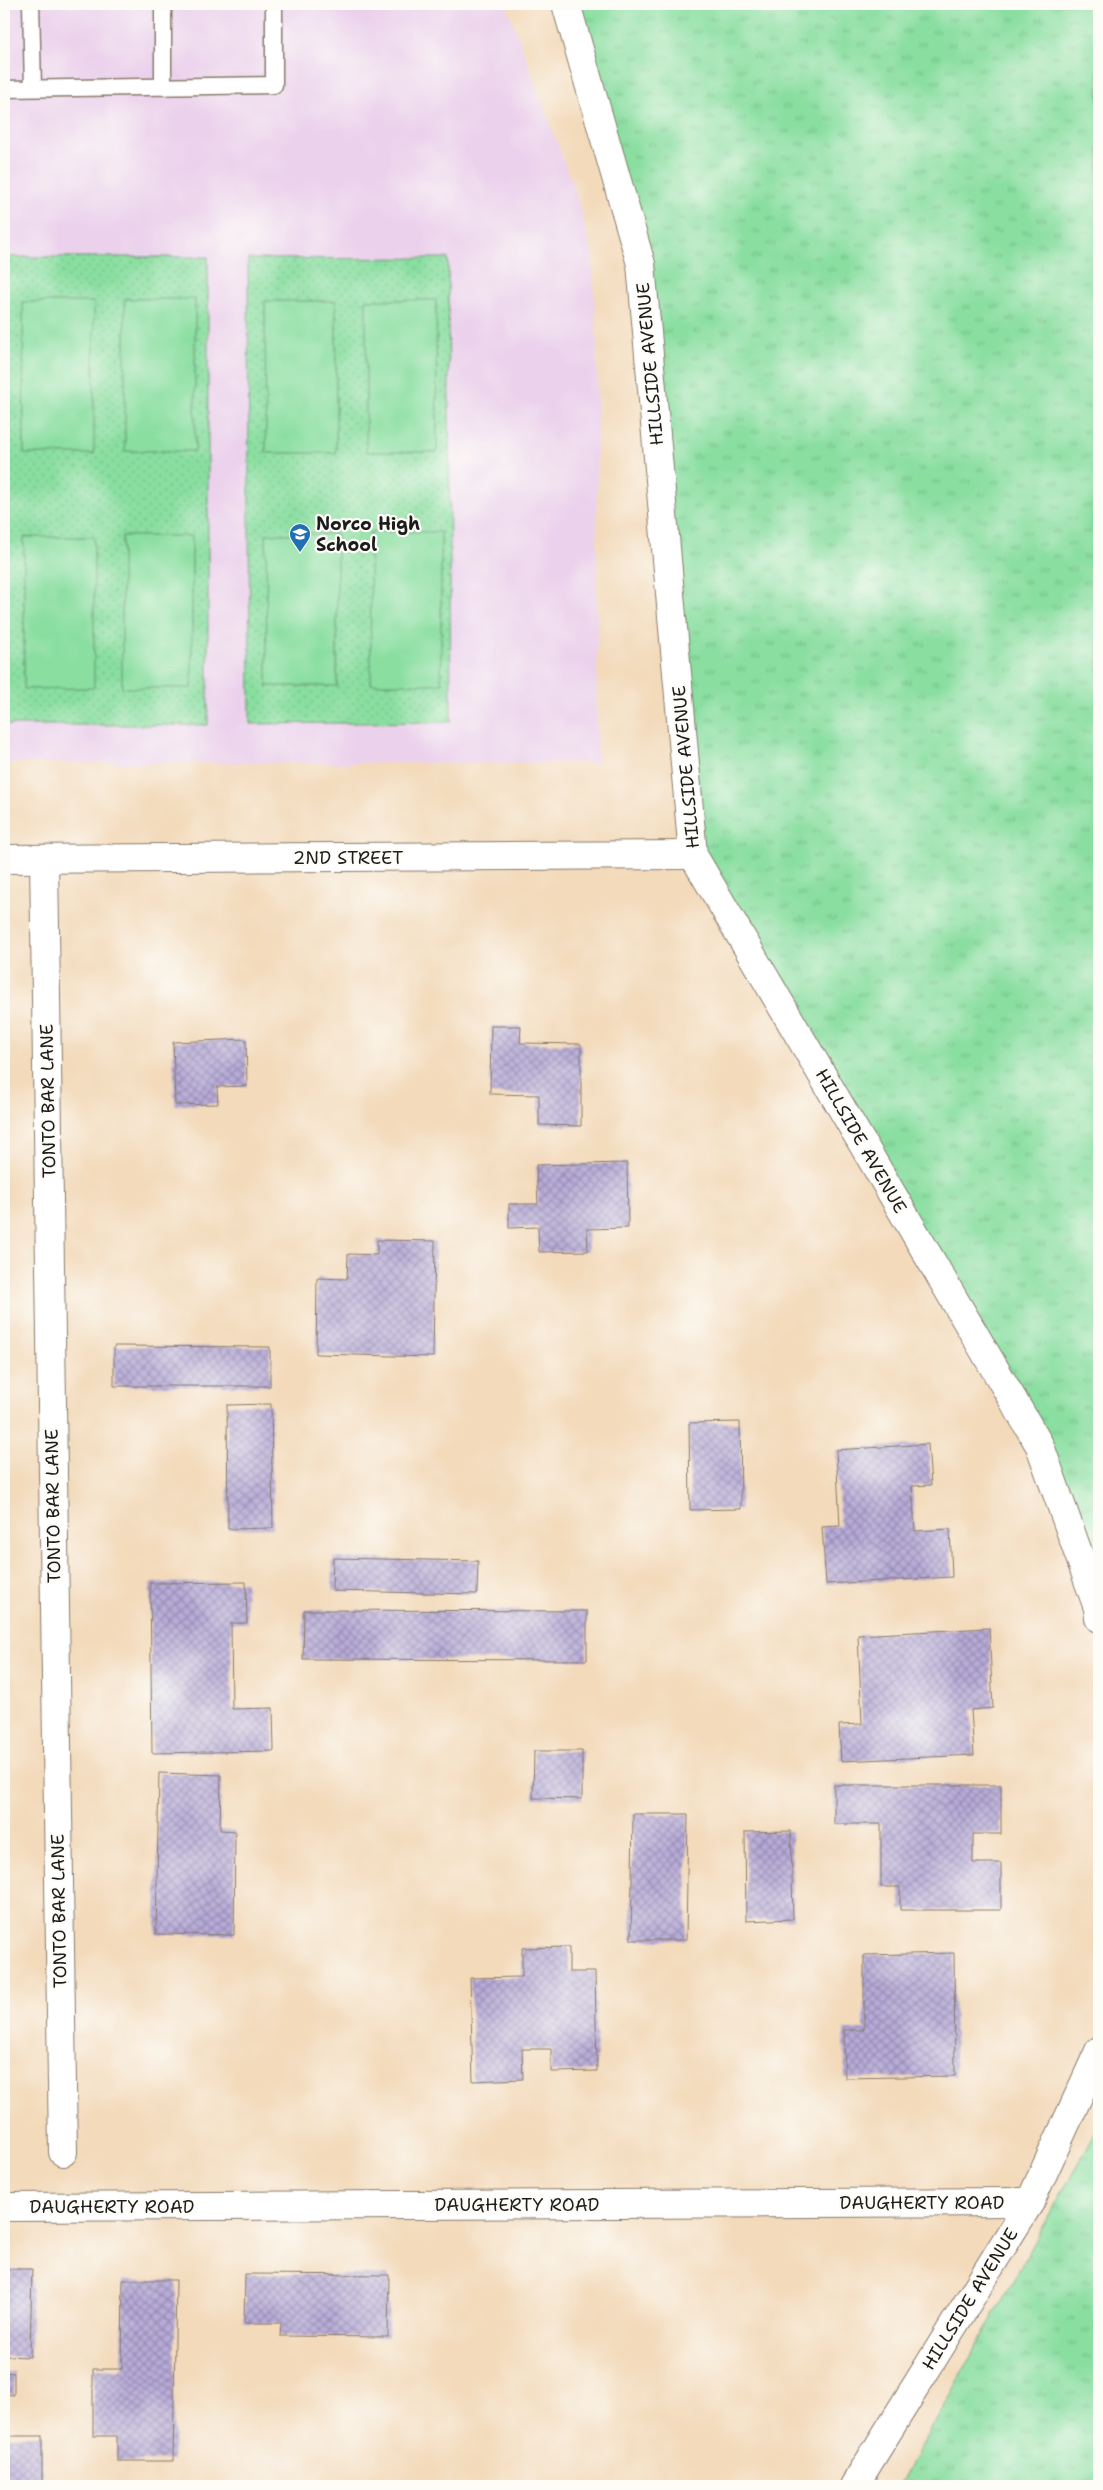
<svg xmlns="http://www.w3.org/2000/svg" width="1103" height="2490" viewBox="0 0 1103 2490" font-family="'Shantell Sans',sans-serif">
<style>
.built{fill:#ebd1ec}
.grass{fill:url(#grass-tufts);stroke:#527d5e}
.park{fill:url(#park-dots);stroke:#527d5e}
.garden{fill:#89dea0;stroke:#527d5e}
.building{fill:url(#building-cross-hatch)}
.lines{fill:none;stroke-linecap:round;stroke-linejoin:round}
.service-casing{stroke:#887b6c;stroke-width:19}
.minor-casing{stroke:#887b6c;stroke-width:30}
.tertiary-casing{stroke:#887b6c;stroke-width:30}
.service{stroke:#fff;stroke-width:16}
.minor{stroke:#fff;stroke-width:28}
.tertiary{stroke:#fff;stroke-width:28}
.labels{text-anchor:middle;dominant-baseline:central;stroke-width:4.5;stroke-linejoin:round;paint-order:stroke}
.street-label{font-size:18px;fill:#1c1c1c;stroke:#fdfcf7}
.poi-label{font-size:18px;font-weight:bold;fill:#1c1c1c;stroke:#fdfcf7;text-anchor:start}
</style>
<defs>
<pattern id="grass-tufts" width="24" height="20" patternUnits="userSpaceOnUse" patternTransform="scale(1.25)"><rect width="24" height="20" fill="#89dea0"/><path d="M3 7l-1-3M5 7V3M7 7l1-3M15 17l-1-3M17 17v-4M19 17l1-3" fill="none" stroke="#76be89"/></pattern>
<pattern id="park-dots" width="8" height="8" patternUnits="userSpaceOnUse" patternTransform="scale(1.25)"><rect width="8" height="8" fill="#89dea0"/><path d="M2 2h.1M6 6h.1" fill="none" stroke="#76be89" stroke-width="1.8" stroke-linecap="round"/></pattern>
<pattern id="building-cross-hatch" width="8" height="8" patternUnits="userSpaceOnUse" patternTransform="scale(1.25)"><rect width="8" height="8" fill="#b7abd8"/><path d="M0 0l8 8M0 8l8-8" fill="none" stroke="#948aae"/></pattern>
</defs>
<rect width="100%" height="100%" fill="#fdfcf7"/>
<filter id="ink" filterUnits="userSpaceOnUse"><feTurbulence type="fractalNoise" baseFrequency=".02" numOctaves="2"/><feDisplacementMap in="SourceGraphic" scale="10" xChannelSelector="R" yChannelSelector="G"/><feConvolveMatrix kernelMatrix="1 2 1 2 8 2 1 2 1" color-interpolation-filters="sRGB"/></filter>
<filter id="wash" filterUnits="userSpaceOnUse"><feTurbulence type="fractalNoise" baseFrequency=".0096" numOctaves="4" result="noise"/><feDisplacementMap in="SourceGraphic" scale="20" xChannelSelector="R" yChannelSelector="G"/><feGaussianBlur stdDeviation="1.12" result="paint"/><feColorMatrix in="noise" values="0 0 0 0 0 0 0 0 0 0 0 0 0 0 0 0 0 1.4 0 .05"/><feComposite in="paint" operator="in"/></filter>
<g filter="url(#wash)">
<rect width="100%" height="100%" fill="#f3dabb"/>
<polygon class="built" points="4,4 506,4 577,197 592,254 597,342 597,763 4,763"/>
<g class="grass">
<polygon points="566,4 1099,4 1099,1614 1040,1446 693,855 641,264"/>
<polygon points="1099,2126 1099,2486 899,2486"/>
</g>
<g class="park">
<rect x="4" y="257" width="204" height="468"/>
<polygon points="448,258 451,722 250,724 248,259"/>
</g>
<g class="garden">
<rect x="125" y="299" width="70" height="152"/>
<polygon points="366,300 436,300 437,452 366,452"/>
<polygon points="265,301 336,301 336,453 266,453"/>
<polygon points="23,302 94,302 94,454 24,454"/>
<polygon points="370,532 441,532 441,684 371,684"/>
<polygon points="266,534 337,534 337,686 267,686"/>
<rect x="122" y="536" width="70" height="152"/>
<polygon points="24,537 94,537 94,688 24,689"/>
</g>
<g id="blocks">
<g class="building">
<polygon points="491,1026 521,1026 520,1043 581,1044 581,1126 539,1125 539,1095 490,1094"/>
<polygon points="246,1039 247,1086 217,1087 218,1104 175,1105 173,1042"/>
<polygon points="627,1163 628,1228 587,1229 588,1251 539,1252 538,1227 509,1228 509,1204 538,1204 536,1165"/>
<polygon points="377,1240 435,1241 433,1357 316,1354 317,1278 347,1279 348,1254 377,1255"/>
<polygon points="114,1346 270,1347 270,1386 114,1386"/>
<polygon points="271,1404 273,1528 228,1529 227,1405"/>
<polygon points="740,1422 741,1509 690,1510 689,1423"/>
<polygon points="928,1444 931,1485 912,1486 915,1531 950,1529 952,1577 826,1584 822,1527 840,1526 836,1450"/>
<polygon points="333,1558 478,1561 477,1594 332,1591"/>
<polygon points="246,1582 247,1623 231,1623 232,1709 273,1708 274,1751 152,1753 150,1583"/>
<polygon points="304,1610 587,1611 587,1660 303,1659"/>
<polygon points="989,1628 993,1708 971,1710 974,1755 841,1761 839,1725 862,1724 858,1635"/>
<polygon points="534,1751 582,1751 582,1799 533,1798"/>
<polygon points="159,1773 221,1775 220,1830 235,1831 234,1935 156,1934"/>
<polygon points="834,1785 1001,1785 1001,1834 973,1834 973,1863 1001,1863 1001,1910 900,1910 900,1887 881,1887 881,1824 834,1824"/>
<polygon points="633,1814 688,1814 686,1940 631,1940"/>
<polygon points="791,1831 793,1919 746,1921 745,1832"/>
<polygon points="569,1947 569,1972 595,1972 597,2071 551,2072 551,2049 522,2049 523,2079 473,2081 470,1978 522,1977 522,1948"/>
<polygon points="954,1953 955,2076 845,2078 844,2030 864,2030 864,1955"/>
<polygon points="4,2269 32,2269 30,2357 4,2356"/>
<polygon points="245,2274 389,2275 388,2337 280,2336 281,2323 244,2323"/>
<polygon points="123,2280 176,2280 173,2461 117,2461 117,2436 93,2436 93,2369 122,2369"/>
<polygon points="4,2372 14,2373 14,2395 4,2394"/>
<rect x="4" y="2436" width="38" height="50"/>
</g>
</g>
</g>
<g filter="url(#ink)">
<use href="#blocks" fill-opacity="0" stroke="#887b6c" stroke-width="1"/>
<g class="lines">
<g class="service-casing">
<g id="service">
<polyline points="31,4 33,88"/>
<polyline points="163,4 163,86"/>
<polyline points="4,89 274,85 274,4"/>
</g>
</g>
<g class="minor-casing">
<g id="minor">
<polyline points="566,4 641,264 693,855 1040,1446 1098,1608 1099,1618"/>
<polyline points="44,860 63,2152"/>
<polyline points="4,2207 1030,2202"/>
<polyline points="854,2486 1030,2202 1099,2051"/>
</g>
</g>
<g class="tertiary-casing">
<polyline id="tertiary" points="4,859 693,855"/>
</g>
<use href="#service" class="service"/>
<use href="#minor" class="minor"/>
<use href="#tertiary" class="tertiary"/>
</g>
</g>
<defs>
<g id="school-pin" transform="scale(1.125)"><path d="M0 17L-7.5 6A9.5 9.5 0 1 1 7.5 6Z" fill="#1f6fb2" stroke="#fdfcf7"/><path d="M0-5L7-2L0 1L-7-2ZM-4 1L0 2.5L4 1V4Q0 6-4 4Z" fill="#fff"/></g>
</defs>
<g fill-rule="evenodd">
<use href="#school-pin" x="300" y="534"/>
</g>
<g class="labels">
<g class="street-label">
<text transform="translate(650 364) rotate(-95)">HILLSIDE AVENUE</text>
<text transform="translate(686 767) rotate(-95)">HILLSIDE AVENUE</text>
<text x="348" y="858">2ND STREET</text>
<text transform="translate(48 1101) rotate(-91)">TONTO BAR LANE</text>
<text transform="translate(861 1141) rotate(60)">HILLSIDE AVENUE</text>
<text transform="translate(53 1506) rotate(-91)">TONTO BAR LANE</text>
<text transform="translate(59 1911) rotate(-91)">TONTO BAR LANE</text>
<text x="922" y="2203">DAUGHERTY ROAD</text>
<text x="517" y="2205">DAUGHERTY ROAD</text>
<text x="112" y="2207">DAUGHERTY ROAD</text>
<text transform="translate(970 2299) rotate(-58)">HILLSIDE AVENUE</text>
</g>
<g class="poi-label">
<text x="316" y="524">Norco High<tspan x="316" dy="21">School</tspan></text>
</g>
</g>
<rect width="1103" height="2490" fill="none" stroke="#fdfcf7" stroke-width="20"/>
</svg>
